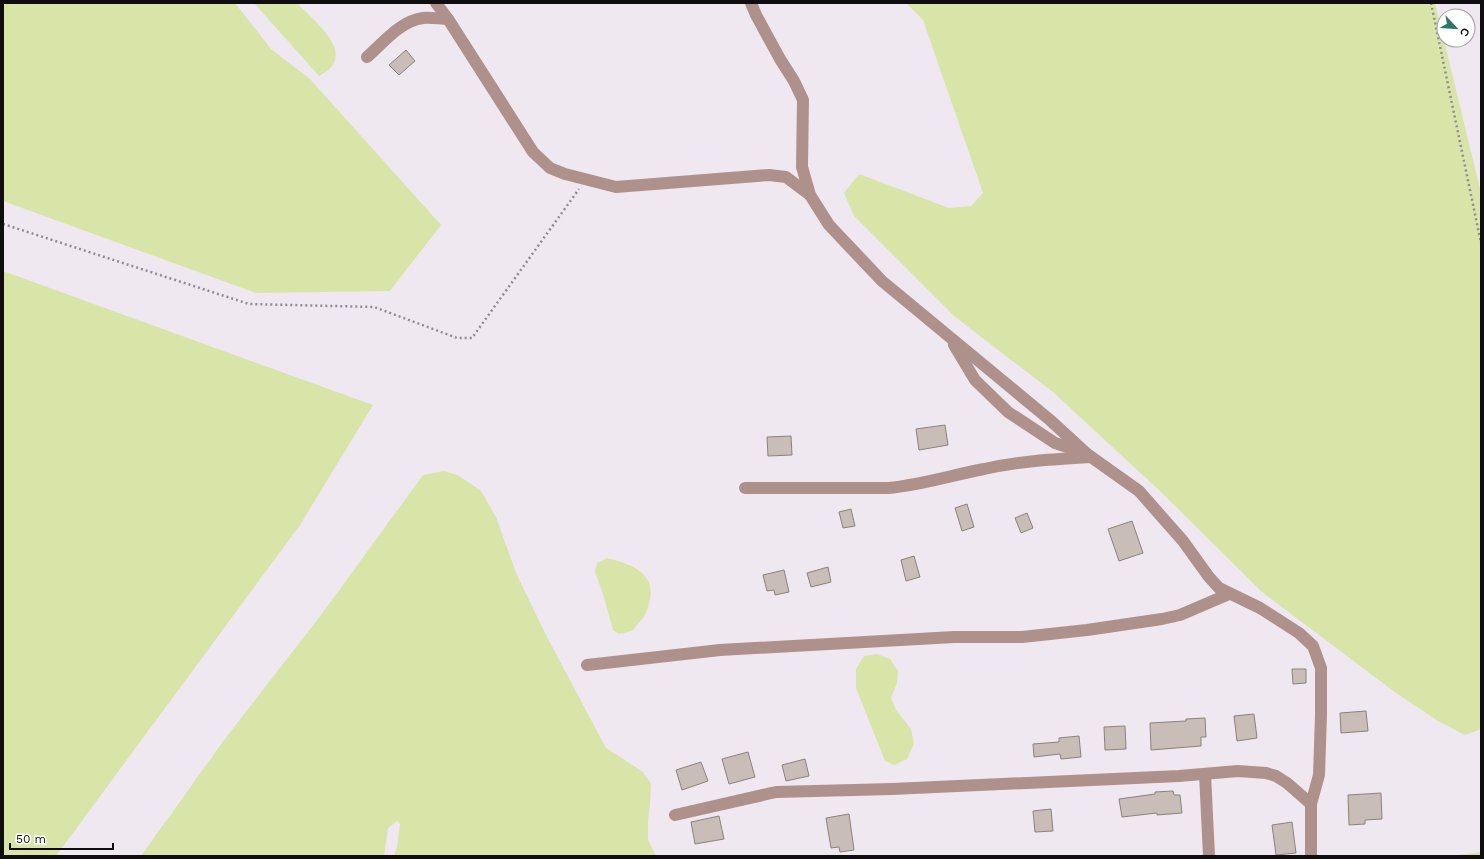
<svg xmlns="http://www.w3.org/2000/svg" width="1484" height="859" viewBox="0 0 1484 859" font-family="'Work Sans',sans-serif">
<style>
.green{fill:#d9e4a9}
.building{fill:#c8bdb7;stroke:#8c827c}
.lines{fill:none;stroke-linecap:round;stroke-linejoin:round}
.path{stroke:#918b91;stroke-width:2.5;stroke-dasharray:2 3;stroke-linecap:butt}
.minor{stroke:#af918b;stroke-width:12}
</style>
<rect width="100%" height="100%" fill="#f0e8f1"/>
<g class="green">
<polygon points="3,3 235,3 271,49 310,79 441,225 390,291 256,293 3,201"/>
<path d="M 254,3 L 297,3 C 316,23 360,56 319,76 Z"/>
<polygon points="906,3 1435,3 1481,193 1481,729 1465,735 1438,721 1396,693 1262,592 1162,493 1053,392 954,316 854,216 844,193 859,174 949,208 971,206 983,193 923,20"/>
<polygon points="3,271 373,405 300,525 56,856 3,856"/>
<polygon points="444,471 458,475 481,491 496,517 517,575 545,633 606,748 643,772 651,784 650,803 648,821 648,840 656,856 394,856 397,847 400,824 397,821 388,828 384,856 141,856 224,740 321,615 423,475"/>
<path d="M 607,558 C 637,566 660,575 647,610 C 645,617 637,625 632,631 L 619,634 L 613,630 L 603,594 L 595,572 L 597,563 Z"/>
<polygon points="877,654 890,659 898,671 897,683 891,698 896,710 911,729 914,744 907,759 894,765 885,761 856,688 856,669 864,656"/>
<polygon points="1481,852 1481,856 1450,856"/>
</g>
<g class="building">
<polygon points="406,50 415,61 399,75 389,65"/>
<polygon points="945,425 948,445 919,450 916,429"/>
<polygon points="791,436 792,455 768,456 767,437"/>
<polygon points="967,504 974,527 962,531 955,508"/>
<polygon points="851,509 855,526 843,528 839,512"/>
<polygon points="1027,513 1033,528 1021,533 1015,518"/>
<polygon points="1132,521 1143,553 1119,561 1108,529"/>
<polygon points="914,556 920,577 906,581 901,560"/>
<polygon points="828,567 831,582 811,587 807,573"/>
<polygon points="784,570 789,592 775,595 774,590 767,591 763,575"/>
<polygon points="1292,669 1306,669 1306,683 1293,684"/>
<polygon points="1366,711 1368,731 1341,733 1340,713"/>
<polygon points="1254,714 1257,738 1237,741 1234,716"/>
<polygon points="1205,718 1206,737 1201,737 1201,746 1151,750 1150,723 1186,721 1186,719"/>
<polygon points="1125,726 1126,749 1105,750 1104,727"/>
<polygon points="1079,736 1081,757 1061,759 1060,754 1034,757 1033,744 1059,742 1059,738"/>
<polygon points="748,752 755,777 729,784 722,759"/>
<polygon points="805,759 809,776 786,781 782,765"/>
<polygon points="701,762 708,781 682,790 676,770"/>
<polygon points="1173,791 1174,795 1180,795 1182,813 1157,815 1157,813 1122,817 1119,799 1155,794 1155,792"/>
<polygon points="1381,793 1382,819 1365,820 1365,824 1349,825 1348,795"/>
<polygon points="1051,809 1053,831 1035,832 1033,811"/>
<polygon points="849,814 854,850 840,852 839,847 831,848 826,818"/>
<polygon points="719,816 724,839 695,844 691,822"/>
<polygon points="1292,822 1296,853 1276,855 1272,825"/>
</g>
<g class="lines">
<g class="path">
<polyline points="1431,3 1481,243"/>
<polyline points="3,224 249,304 374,307 457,338 472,338 579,189"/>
</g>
<g class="minor">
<polyline points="436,3 448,19 533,152 550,168 565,174 616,187 769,175 786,177 810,195"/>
<polyline points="751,3 756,15 780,59 794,81 803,100 802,167 810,195 829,225 882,281 1050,420 1087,454 1139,491 1183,541 1209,577 1219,588 1260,608 1299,633 1313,646 1321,668 1321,715 1319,775 1311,804 1311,856"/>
<path d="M 367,57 C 383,43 400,21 423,18 C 431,17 440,19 448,19"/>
<polyline points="954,345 975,380 1008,412 1055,443 1082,452"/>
<path d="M 745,488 L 888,488 C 921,485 952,475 984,469 C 1020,461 1055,459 1091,457"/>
<polyline points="587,665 720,650 954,637 1022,637 1087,630 1162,619 1180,615 1229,594"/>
<polyline points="1205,774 1209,856"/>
<polyline points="675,815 776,792 892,789 1179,776 1238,771 1266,773 1276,776 1287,783 1311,804"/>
</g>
</g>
<rect width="1484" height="859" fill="none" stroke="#100d10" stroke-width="8"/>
<g transform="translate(1456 28) rotate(115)"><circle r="19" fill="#ffffff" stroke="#9f9e9f"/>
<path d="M0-3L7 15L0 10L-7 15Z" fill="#307569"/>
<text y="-6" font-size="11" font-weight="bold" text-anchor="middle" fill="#100d10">С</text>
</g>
<path d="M10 843v6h103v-6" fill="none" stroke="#100d10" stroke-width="2"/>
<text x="16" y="843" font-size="12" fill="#100d10" stroke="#ffffff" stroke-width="3" paint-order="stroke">50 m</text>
</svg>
